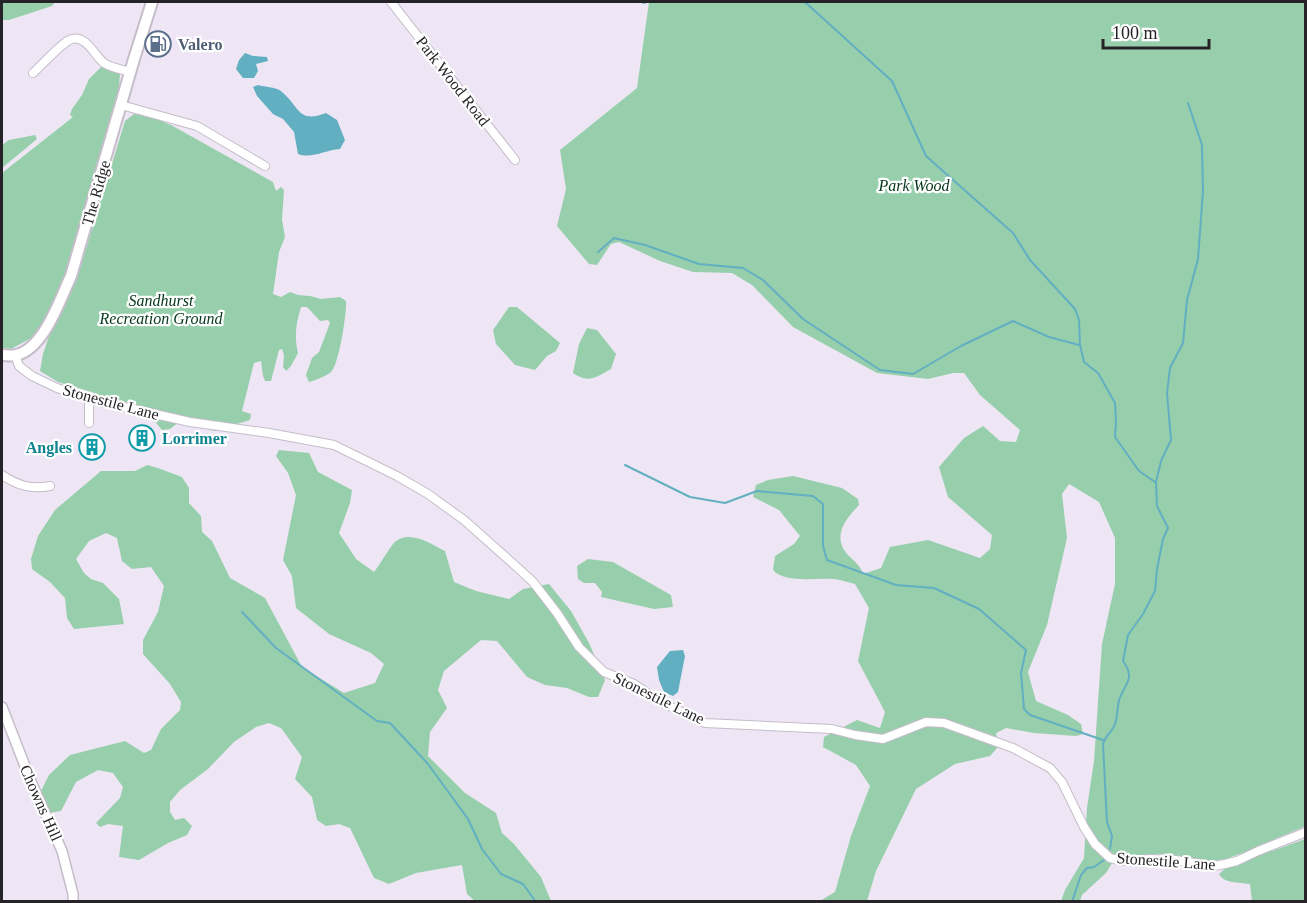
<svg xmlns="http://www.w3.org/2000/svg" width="1307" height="903" viewBox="0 0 1307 903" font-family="'Times New Roman',serif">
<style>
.green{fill:#97cfac}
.water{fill:#63afc2}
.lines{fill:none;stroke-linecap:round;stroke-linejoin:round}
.stream{stroke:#63afc2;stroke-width:2}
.minor-casing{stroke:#c5bdca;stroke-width:10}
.tertiary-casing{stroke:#c5bdca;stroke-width:12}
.secondary-casing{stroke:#c5bdca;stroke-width:14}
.minor{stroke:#fff;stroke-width:8}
.tertiary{stroke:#fff;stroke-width:9}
.secondary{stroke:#fff;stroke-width:10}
.labels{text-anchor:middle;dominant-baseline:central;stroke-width:4.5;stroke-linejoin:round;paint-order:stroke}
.service-label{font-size:16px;font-weight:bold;fill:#4e5e75;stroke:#fff;text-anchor:start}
.street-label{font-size:16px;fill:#262328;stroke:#fff}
.park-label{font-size:16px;font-style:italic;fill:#04361e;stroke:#fff}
.culture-label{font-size:16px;font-weight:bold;fill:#0d838f;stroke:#fff;text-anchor:start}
</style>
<rect width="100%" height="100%" fill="#eee6f4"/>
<g class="green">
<polygon points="2,2 55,2 52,6 9,20 2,20"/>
<path d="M 649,2 L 1305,2 L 1306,826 L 1275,839 L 1266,844 L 1272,851 L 1305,839 L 1305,901 L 1252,901 L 1250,884 C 1239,882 1224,884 1219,874 L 1226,868 L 1243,862 L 1242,853 L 1226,859 L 1210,861 L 1161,854 L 1129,858 L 1117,855 L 1106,873 L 1082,895 L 1080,901 L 1061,901 L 1065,890 L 1084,858 L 1087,808 L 1094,761 L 1102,644 L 1115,584 L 1115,538 L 1099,502 L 1069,484 L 1062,494 L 1067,538 L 1047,625 L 1028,672 L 1036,701 L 1068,715 L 1081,724 L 1083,734 L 1076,736 L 1034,733 L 1006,728 L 996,733 L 998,747 L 990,756 L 955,764 L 916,789 L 876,871 L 867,901 L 820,901 L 835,892 L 851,836 L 870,786 L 856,765 L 823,747 L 824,737 L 857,720 L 880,728 L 885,712 L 858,661 L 869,608 L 855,584 C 850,583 845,581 840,580 C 821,576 786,585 773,570 L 775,556 L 794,544 L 800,536 L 779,510 L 753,497 L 756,485 L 768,480 L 793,476 L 842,488 L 858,499 L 859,505 C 846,519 831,536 848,555 C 854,561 860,565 863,574 L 881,568 L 890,547 L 928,540 L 980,558 L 990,549 L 992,535 L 948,497 L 939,467 L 964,438 L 983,426 L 1000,441 L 1016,442 L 1020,430 L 980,395 L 964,373 L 953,373 L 928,379 L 877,373 L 793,327 L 752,285 L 732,273 L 693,272 L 660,261 L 619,242 L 611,244 L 597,265 L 589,264 L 557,226 L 566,189 L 560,150 L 637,88 Z"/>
<polygon points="102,66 112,66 120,73 118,103 75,257 49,318 35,336 11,349 2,348 2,173 73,117 70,115 72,109 82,95 89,79"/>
<path d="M 134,114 C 148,115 159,120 171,125 L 273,182 L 276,191 L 281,187 L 284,190 L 282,220 L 285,237 L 279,252 L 273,294 L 281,297 L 290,292 L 298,295 L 310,296 L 321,299 L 340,297 L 346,301 C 347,312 339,365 331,372 C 326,376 316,380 309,382 L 306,375 L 312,358 L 319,352 L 330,323 L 328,320 L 320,321 L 307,307 L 301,307 C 296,323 294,336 298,353 L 291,366 L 286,371 L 283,367 L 284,355 L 282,349 L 279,350 L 271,381 L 265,381 L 263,376 L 261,361 L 254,363 L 242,411 L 251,414 L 250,420 L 214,431 L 195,424 L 179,422 L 170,429 L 162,430 L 154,420 L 98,397 L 98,394 L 58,382 L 40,371 L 43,354 L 48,339 L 79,272 L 125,121 Z"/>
<polygon points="35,135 37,139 2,168 2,145 9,140"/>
<polygon points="509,307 517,307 560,343 556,351 547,356 535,370 515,365 496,344 493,330"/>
<path d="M 587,328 L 597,330 L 616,354 L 611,369 C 596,377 589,384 573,373 L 579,344 Z"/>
<path d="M 279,450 L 309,453 L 318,472 L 352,490 L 350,503 L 339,533 L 356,559 L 374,572 C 380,565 390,546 396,541 C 411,530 431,544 445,551 L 454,582 L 476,591 L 509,599 L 523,589 L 549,584 L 571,611 L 589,643 L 605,680 L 598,697 L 589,697 L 567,688 L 545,685 L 527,677 L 497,641 L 481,640 L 444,671 L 438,690 L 447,708 L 430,732 L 428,756 L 465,793 L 496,813 L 502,833 L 514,844 L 541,877 L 551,901 L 475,901 L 467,894 L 462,865 L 416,873 L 389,884 L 374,878 L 350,828 L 339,824 L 326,826 L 317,820 L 312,797 L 295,779 L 302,757 L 281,728 L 269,723 L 256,727 L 234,742 L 208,769 L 180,790 L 170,802 L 170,812 L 175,820 L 184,818 L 192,826 L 187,835 L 168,843 L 139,860 L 119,857 L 123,826 L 108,824 L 100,827 L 96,823 L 120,798 L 123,787 L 113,773 L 98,770 L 76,782 L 61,811 L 48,813 L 41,791 L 49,775 L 70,755 L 125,741 L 144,753 L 151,750 L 161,729 L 180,710 L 181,702 L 170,684 L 143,654 L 143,640 L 158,612 L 164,586 L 151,567 L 132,569 L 122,561 L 117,538 L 106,533 L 89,541 L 76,559 L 84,573 L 91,579 L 103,583 L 119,599 L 124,624 L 74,629 L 67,618 L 65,598 L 50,582 L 32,569 L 31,559 L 38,536 L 55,510 L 101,471 L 135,471 L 147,465 L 158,468 L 182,477 L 189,488 L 189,503 L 201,516 L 202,532 L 212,541 L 230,578 L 265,598 L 302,667 L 344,693 L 375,683 L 384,664 L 371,653 L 329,634 L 296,608 L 292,576 L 283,560 L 296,495 L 288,473 L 276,456 Z"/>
<polygon points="588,559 613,562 671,595 673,607 654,609 601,597 602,592 595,583 584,583 578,579 577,566"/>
</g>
<g class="water">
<polygon points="245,53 253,56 267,57 268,61 256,64 258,71 254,78 243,78 236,69 239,60"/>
<path d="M 258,85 C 265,87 277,87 282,92 C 300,107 298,124 326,113 L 337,120 L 345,140 L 340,149 C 325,150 312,159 298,154 L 294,132 L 283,119 L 273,114 L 257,96 L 253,87 Z"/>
<polygon points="683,650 685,656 678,692 673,696 664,692 659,680 657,667 670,651"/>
</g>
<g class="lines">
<g class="stream">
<polyline points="805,2 892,81 926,156 1013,233 1030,260 1075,309 1079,320 1080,345 1084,362 1098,373 1115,403 1116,422 1115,437 1139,471 1155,482"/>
<polyline points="643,3 647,2"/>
<polyline points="598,252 614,238 645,245 699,264 743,268 763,280 803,319 880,370 913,374 961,346 1013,321 1049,337 1079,345"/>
<polyline points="625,465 690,497 725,503 757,491 813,496 823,504 823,546 827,560 896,585 934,588 979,609 1026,650 1021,673 1024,709 1030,715 1103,740"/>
<polyline points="242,612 276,648 377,721 390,723 428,764 468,819 482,849 501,874 523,884 536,902"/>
<path d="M 1110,849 L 1112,836 L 1107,822 L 1103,744 C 1105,736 1113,731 1115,724 C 1118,716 1117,708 1119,700 C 1125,683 1136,679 1123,661 L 1128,635 L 1143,614 L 1155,591 L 1157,569 L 1163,539 L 1168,528 L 1157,506 L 1156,482 L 1161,461 L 1171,440 L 1167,393 L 1170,368 L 1183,343 L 1187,300 L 1198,259 L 1203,191 L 1202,145 L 1188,103"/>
<polyline points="1072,902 1081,875 1087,868 1094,867 1104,860"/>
</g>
<g class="minor-casing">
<g id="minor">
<polyline points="391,2 515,160"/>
<path d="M 33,73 C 41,66 63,41 72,39 C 86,35 95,56 104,63 C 111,68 122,69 130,72"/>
<polyline points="121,105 197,126 265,166"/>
<polyline points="15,355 19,366 32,376 57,388 89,399 190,422 269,433 334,445 397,476 428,494 464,520 519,569 533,582 557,613 579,647 604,672 634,684 661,702 705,723 832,729 855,735 883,739 926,722 944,723 1013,748 1050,768 1062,782 1084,827 1095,844 1110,858 1122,861 1135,861 1149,859 1175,860 1214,866 1225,864 1237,861 1258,851 1306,832"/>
<polyline points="89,423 89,399"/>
<path d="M 2,475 C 17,485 31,490 50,486"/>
</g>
</g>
<g class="tertiary-casing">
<polyline id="tertiary" points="2,707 32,784 62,851 73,894 73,902"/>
</g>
<g class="secondary-casing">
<path id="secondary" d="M 2,355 C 6,355 12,356 16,355 C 44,349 60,299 71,276 L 134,59 L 152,2"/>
</g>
<use href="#minor" class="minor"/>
<use href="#tertiary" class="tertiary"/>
<use href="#secondary" class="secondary"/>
</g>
<defs>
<g id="fuel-ring" transform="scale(1.35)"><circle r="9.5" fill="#fff" stroke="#5c6f8a" stroke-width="1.5"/><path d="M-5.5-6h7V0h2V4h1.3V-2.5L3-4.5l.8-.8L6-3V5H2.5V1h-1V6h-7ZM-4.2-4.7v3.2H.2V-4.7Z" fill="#5c6f8a"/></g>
<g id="building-ring" transform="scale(1.35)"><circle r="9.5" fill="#fff" stroke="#0f9aa8" stroke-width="1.5"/><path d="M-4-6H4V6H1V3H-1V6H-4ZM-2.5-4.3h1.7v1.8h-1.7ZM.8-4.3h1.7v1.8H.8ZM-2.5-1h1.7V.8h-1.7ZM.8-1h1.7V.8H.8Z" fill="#0f9aa8"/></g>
</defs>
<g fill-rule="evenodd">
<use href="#fuel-ring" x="158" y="44"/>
<use href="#building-ring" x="142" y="438"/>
<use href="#building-ring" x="92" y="447"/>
</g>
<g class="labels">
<g class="service-label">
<text x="178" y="44">Valero</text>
</g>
<g class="street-label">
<text transform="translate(453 81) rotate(52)">Park Wood Road</text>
<text transform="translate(96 193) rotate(-74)">The Ridge</text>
<text transform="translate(111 402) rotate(15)">Stonestile Lane</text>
<text transform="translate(659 698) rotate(26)">Stonestile Lane</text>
<text transform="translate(41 803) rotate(66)">Chowns Hill</text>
<text transform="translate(1166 861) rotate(4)">Stonestile Lane</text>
</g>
<g class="park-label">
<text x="914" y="185">Park Wood</text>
<text x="161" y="300">Sandhurst<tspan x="161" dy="18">Recreation Ground</tspan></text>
</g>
<g class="culture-label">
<text x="162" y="438">Lorrimer</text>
<text x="72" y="447" text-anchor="end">Angles</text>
</g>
</g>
<rect width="1307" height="903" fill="none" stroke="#262328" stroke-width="6"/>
<path d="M1103 39v9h106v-9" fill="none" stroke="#262328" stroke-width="3"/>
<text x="1112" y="39" font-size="18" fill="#262328" stroke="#ffffff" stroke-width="4.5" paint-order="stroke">100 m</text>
</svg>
